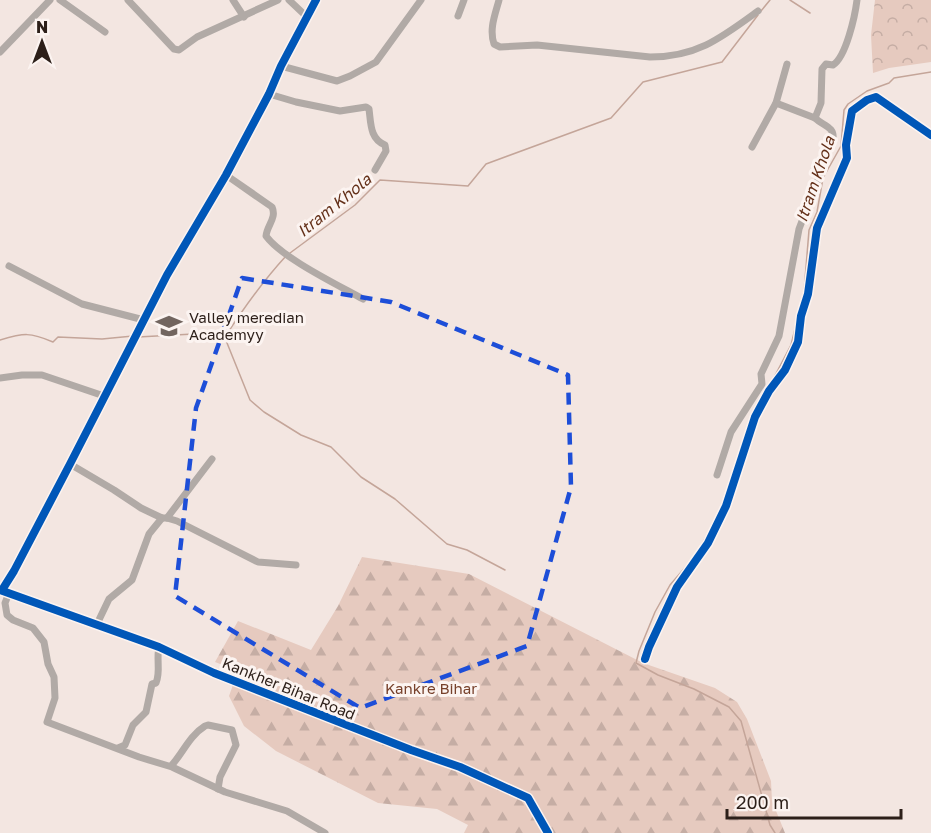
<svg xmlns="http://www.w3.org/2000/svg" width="931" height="833" viewBox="0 0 931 833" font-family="'Golos Text',sans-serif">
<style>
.forest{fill:url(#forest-firs)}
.park{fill:url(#park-crowns)}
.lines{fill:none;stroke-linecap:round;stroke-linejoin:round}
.stream{stroke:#c4a599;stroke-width:1.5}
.minor{stroke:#b1aaa6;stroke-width:7}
.cycleway-casing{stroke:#fcf4f1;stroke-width:11}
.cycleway{stroke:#0057b8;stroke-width:8}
.marked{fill:none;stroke:#1d4ed8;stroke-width:4.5;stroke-dasharray:12 8;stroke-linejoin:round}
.labels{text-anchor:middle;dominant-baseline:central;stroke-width:6;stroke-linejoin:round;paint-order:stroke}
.poi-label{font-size:15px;fill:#2c1f19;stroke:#fcf4f1;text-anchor:start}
.street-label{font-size:15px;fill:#2c1f19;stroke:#fcf4f1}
.park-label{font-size:15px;fill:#77412b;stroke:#fcf4f1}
.water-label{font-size:16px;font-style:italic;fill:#643019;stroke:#fcf4f1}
</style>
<defs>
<pattern id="forest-firs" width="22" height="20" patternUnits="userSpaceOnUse" patternTransform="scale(1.5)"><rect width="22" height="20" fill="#e6cabf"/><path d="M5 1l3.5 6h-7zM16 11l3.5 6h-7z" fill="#c5ada4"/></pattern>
<pattern id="park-crowns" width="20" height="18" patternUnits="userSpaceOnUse" patternTransform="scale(1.5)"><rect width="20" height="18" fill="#e6cabf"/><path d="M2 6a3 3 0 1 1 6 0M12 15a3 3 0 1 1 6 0" fill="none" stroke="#c5ada4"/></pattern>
</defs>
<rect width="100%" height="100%" fill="#f3e6e1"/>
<polygon class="forest" points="362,557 469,574 643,663 715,688 737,702 747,719 771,781 772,801 785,833 464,833 468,825 437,809 378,803 276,751 244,726 229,696 238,671 215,662 238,621 311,650 338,606"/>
<polygon class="park" points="875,0 931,0 931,62 889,68 873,73 871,35"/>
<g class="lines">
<g class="stream">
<polyline points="790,0 810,13"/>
<polyline points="761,11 770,0"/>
<polyline points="290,253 355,205 380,180 468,186 486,164 611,118 643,82 722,62 758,15"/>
<polyline points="800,307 804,292 809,230 817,212 823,178 841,146 844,110 848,104 867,91 889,83 894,78 931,72"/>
<path d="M 138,337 L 212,333 L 225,337 C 243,309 263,281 286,256"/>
<polyline points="225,338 250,400 264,412 301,435 331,447 361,477 395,499 447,544 467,550 505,570"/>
<path d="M 0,340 C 24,333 30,332 53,342 L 58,337 L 102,339 L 133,336"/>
<polyline points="770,385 791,345 797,321"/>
<polyline points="755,411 759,402"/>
<polyline points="718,515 730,483"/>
<polyline points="716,520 695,556 670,585 655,612 639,651 636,663 658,675 694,689 729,707 741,721 770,825 775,833"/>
</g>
<g class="minor">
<polyline points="60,0 105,32"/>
<polyline points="128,0 174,49 179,50 197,37 278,0"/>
<polyline points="233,0 244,17"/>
<polyline points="289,0 307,17"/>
<path d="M 499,0 C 495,15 489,29 494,44 L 500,47 L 537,45 L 650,57 C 697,57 721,38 758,11"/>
<polyline points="458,16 464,0"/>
<polyline points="0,52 50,0"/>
<polyline points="281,66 337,81 350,76 376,62 421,0"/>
<path d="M 269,94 L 296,102 L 340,111 L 366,107 L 369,109 C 371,124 370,139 385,145 L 386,151 L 375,170"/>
<polyline points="776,103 815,118"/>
<polyline points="752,147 776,103 787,64"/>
<path d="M 226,175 L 272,207 C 277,218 267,225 266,236 C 282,258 338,285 363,299"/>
<polyline points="9,266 82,304 144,320"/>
<polyline points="0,378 22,375 42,375 104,396"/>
<polyline points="70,464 114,490 141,508 162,518 167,518 177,521 258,562 296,565"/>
<path d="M 717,475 L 731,432 L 762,384 L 761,374 L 779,336 L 799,229 L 833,140 C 835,126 823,126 815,118 L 821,103 L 822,69 L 826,64 L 833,65 C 846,57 855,16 857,0"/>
<polyline points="167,518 212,459"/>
<polyline points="0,590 159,647 214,673 411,750 460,767 528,798 548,833"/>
<polyline points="2,590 14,571 70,464 167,275 226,175 269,94 281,66 316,0"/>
<polyline points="9,593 5,603 7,615 13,620 33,628 44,642 48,664 54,677 55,698 47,722 139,757 172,767 225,792 287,811 325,833"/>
<polyline points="97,624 109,599 132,580 149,534 162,518"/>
<polyline points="645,659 649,647 677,587 708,543 726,506 755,417 769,391 785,370 798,342 801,316 808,294 817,228 847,158 846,145 852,111 867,100 876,97 931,135"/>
<path d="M 118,748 L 125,745 L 133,725 L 146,712 L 152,684 L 156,683 C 161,671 156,660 159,647"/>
<path d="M 171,766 C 183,753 189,736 205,726 L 208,725 L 232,730 L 236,745 L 220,777 L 218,789"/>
</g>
<g class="cycleway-casing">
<g id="cycleway">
<polyline points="0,590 159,647 214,673 411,750 460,767 528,798 548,833"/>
<polyline points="2,590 14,571 70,464 167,275 226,175 269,94 281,66 316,0"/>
<polyline points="645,659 649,647 677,587 708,543 726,506 755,417 769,391 785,370 798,342 801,316 808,294 817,228 847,158 846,145 852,111 867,100 876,97 931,135"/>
</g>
</g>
<use href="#cycleway" class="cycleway"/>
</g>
<path class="marked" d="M 242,278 L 391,302 L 568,375 L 571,487 L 527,646 L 360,708 L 175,596 L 196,408 Z"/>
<defs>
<g id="school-bare" transform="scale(2.07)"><path d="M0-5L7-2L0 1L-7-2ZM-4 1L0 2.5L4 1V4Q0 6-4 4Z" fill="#72655f" stroke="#fcf4f1" stroke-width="2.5" paint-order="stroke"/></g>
</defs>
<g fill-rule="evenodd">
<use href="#school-bare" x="169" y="326"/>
</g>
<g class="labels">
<g class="poi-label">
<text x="189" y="317">Valley meredian<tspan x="189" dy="17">Academyy</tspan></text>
</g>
<g class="street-label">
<text transform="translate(289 688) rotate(22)">Kankher Bihar Road</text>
</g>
<g class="park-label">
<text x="431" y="688">Kankre Bihar</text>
</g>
<g class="water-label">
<text transform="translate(815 179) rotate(-71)">Itram Khola</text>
<text transform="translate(334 205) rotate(-39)">Itram Khola</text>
</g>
</g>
<g transform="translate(42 42)" stroke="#fcf4f1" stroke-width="4.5" paint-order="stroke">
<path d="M0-4.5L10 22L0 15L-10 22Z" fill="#2c1f19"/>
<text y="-9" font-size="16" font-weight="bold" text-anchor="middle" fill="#2c1f19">N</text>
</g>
<path d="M727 809v9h174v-9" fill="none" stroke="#2c1f19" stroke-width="3"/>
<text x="736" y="809" font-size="18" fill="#2c1f19" stroke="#fcf4f1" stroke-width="4.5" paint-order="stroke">200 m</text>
</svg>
